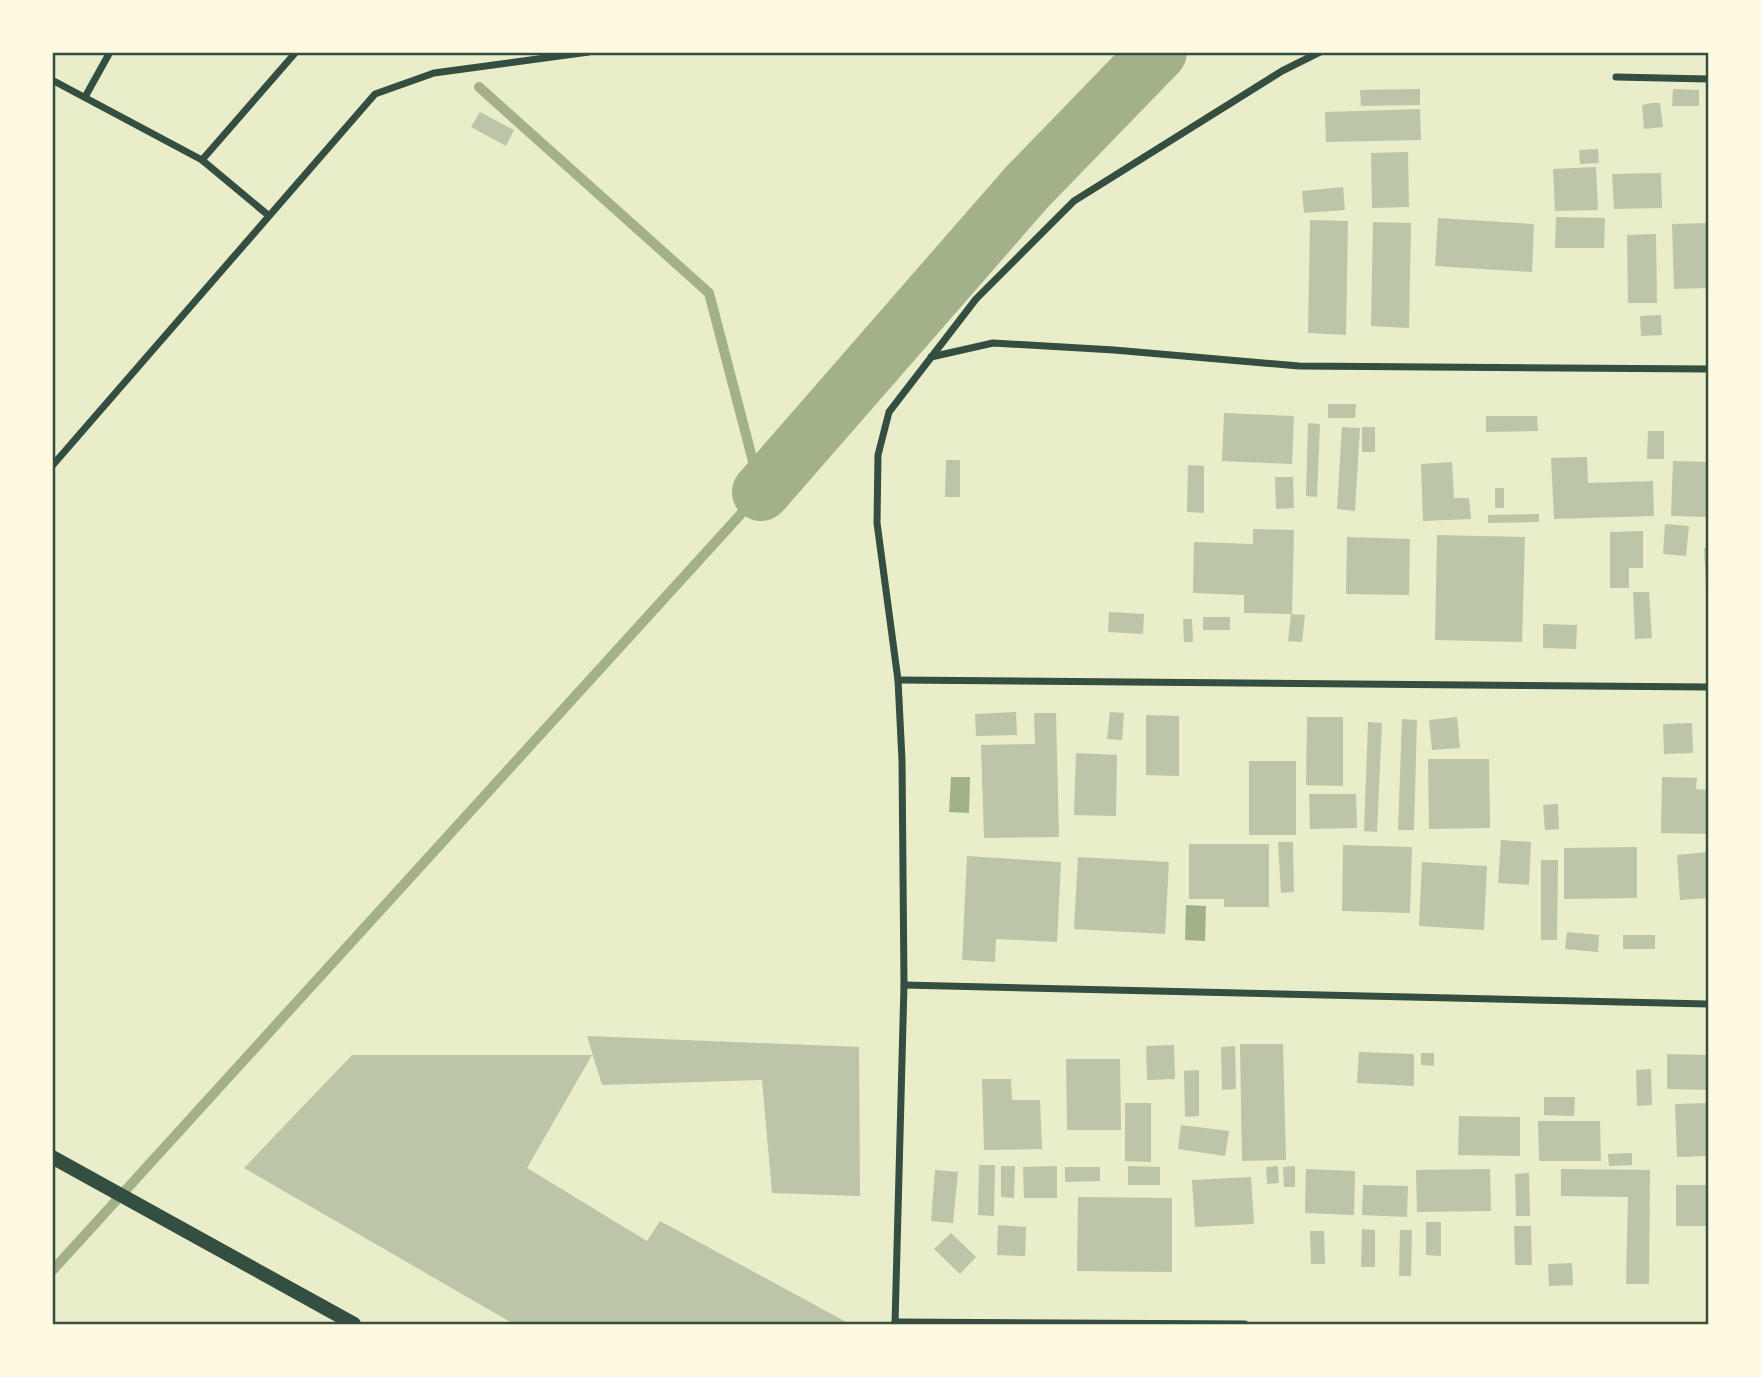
<svg xmlns="http://www.w3.org/2000/svg" width="1761" height="1377" viewBox="0 0 1761 1377" font-family="'Open Sans',sans-serif">
<style>
.water{fill:#a3b18a}
.lines{fill:none;stroke-linecap:round;stroke-linejoin:round}
.stream{stroke:#a3b18a;stroke-width:10}
.river{stroke:#a3b18a;stroke-width:58}
.building{fill:#bcc5a7}
.minor{stroke:#344e41;stroke-width:7}
.secondary{stroke:#344e41;stroke-width:14}
.neatline{fill:none;stroke:#344e41;stroke-width:2.5}
</style>
<rect width="100%" height="100%" fill="#e9edc9"/>
<g class="water">
<polygon points="951,777 970,777 969,813 949,812"/>
<polygon points="1186,905 1206,906 1205,941 1185,940"/>
</g>
<g class="lines">
<polyline class="stream" points="52,1271 761,492 709,293 479,87"/>
<polyline class="river" points="761,492 1027,187 1158,52"/>
</g>
<g class="building">
<polygon points="1420,89 1420,105 1361,106 1360,90"/>
<polygon points="1673,89 1699,90 1699,106 1672,106"/>
<polygon points="1652,103 1660,103 1663,127 1644,129 1642,105"/>
<polygon points="1420,109 1421,140 1326,142 1325,112"/>
<polygon points="480,112 514,130 506,146 471,127"/>
<polygon points="1598,149 1599,163 1580,164 1579,150"/>
<polygon points="1408,152 1409,207 1372,208 1371,153"/>
<polygon points="1596,167 1598,210 1555,211 1553,169"/>
<polygon points="1661,173 1662,208 1614,209 1612,174"/>
<polygon points="1343,187 1345,210 1304,213 1302,191"/>
<polygon points="1556,217 1605,218 1604,248 1555,248"/>
<polygon points="1438,218 1534,224 1532,272 1435,266"/>
<polygon points="1310,220 1348,221 1346,335 1308,333"/>
<polygon points="1373,222 1411,223 1409,328 1371,326"/>
<polygon points="1708,223 1708,288 1674,289 1672,224"/>
<polygon points="1656,234 1657,303 1628,303 1627,235"/>
<polygon points="1661,315 1662,335 1641,336 1640,316"/>
<polygon points="1328,404 1356,404 1355,418 1328,418"/>
<polygon points="1224,413 1294,416 1292,464 1222,461"/>
<polygon points="1486,416 1537,416 1538,431 1486,432"/>
<polygon points="1308,423 1320,424 1317,497 1306,496"/>
<polygon points="1342,427 1360,428 1355,511 1337,509"/>
<rect x="1362" y="427" width="13" height="25"/>
<polygon points="1648,431 1664,431 1664,459 1647,459"/>
<polygon points="1587,457 1588,483 1653,481 1654,516 1554,519 1551,458"/>
<polygon points="946,460 960,460 960,497 945,497"/>
<polygon points="1673,461 1708,462 1708,517 1671,516"/>
<polygon points="1452,462 1454,498 1469,498 1471,519 1423,521 1421,464"/>
<polygon points="1188,465 1204,466 1204,513 1187,512"/>
<polygon points="1275,477 1293,477 1294,508 1276,509"/>
<rect x="1495" y="488" width="9" height="20"/>
<polygon points="1539,514 1539,522 1488,523 1488,515"/>
<polygon points="1665,524 1689,526 1686,556 1663,554"/>
<polygon points="1253,529 1294,530 1292,614 1305,615 1302,642 1288,641 1291,614 1244,613 1244,595 1193,593 1194,542 1253,544"/>
<polygon points="1643,531 1643,568 1629,568 1629,588 1610,588 1610,532"/>
<polygon points="1437,535 1525,537 1522,642 1435,640"/>
<polygon points="1347,537 1410,539 1409,595 1346,594"/>
<polygon points="1704,548 1708,548 1708,586 1706,586"/>
<polygon points="1633,592 1649,592 1652,638 1635,639"/>
<polygon points="1109,612 1144,614 1143,634 1108,632"/>
<rect x="1203" y="617" width="27" height="13"/>
<polygon points="1183,619 1192,619 1193,642 1184,642"/>
<polygon points="1543,624 1577,625 1576,649 1543,648"/>
<polygon points="1016,712 1017,735 976,736 975,714"/>
<polygon points="1110,712 1124,713 1122,740 1107,739"/>
<polygon points="1034,713 1056,713 1059,837 984,838 981,745 1035,744"/>
<polygon points="1146,715 1179,716 1179,776 1146,775"/>
<polygon points="1307,717 1343,717 1343,786 1306,785"/>
<polygon points="1457,717 1460,748 1432,750 1429,720"/>
<polygon points="1402,719 1417,720 1414,830 1398,830"/>
<polygon points="1368,722 1382,723 1377,832 1364,831"/>
<polygon points="1692,723 1693,753 1664,754 1663,724"/>
<polygon points="1076,753 1117,755 1116,816 1074,815"/>
<polygon points="1428,759 1489,759 1490,828 1429,829"/>
<rect x="1249" y="761" width="47" height="74"/>
<polygon points="1662,777 1697,778 1696,789 1708,790 1708,834 1661,833"/>
<polygon points="1309,794 1356,794 1357,828 1310,829"/>
<polygon points="1558,804 1559,829 1545,830 1543,805"/>
<polygon points="1501,840 1531,842 1529,885 1498,883"/>
<polygon points="1278,842 1293,842 1294,892 1281,893"/>
<polygon points="1189,844 1269,844 1269,907 1224,907 1224,899 1189,899"/>
<polygon points="1343,845 1412,847 1410,913 1342,911"/>
<polygon points="1637,847 1637,898 1564,899 1564,848"/>
<polygon points="1708,852 1708,898 1680,900 1677,855"/>
<polygon points="967,856 1061,862 1057,942 996,939 995,962 962,960"/>
<polygon points="1078,857 1169,862 1165,934 1074,929"/>
<polygon points="1541,860 1558,860 1557,940 1541,940"/>
<polygon points="1422,862 1487,866 1484,930 1419,926"/>
<polygon points="1567,932 1599,935 1598,952 1565,949"/>
<rect x="1623" y="935" width="32" height="14"/>
<polygon points="587,1036 859,1047 860,1196 772,1193 762,1080 602,1085"/>
<polygon points="1240,1044 1283,1044 1286,1160 1242,1161"/>
<polygon points="1174,1045 1175,1079 1147,1080 1146,1046"/>
<polygon points="1235,1046 1236,1089 1222,1090 1221,1047"/>
<polygon points="1359,1052 1414,1054 1414,1086 1357,1083"/>
<polygon points="1421,1053 1434,1053 1434,1066 1421,1065"/>
<polygon points="1667,1054 1708,1055 1708,1090 1667,1089"/>
<polygon points="352,1055 592,1055 527,1168 647,1241 660,1221 850,1324 514,1324 244,1168"/>
<polygon points="1066,1059 1120,1059 1121,1130 1067,1130"/>
<polygon points="1651,1069 1652,1105 1637,1106 1636,1070"/>
<polygon points="1199,1070 1199,1116 1185,1117 1184,1071"/>
<polygon points="982,1079 1011,1079 1012,1100 1040,1100 1042,1149 984,1150"/>
<polygon points="1544,1097 1575,1097 1574,1116 1544,1115"/>
<polygon points="1125,1103 1151,1103 1151,1162 1125,1161"/>
<polygon points="1708,1103 1708,1156 1677,1157 1675,1104"/>
<polygon points="1459,1116 1520,1117 1520,1156 1458,1155"/>
<polygon points="1538,1121 1600,1121 1601,1161 1539,1161"/>
<polygon points="1181,1125 1229,1131 1225,1156 1178,1149"/>
<polygon points="1632,1153 1632,1165 1609,1166 1608,1154"/>
<polygon points="979,1165 995,1165 994,1216 978,1215"/>
<polygon points="1001,1166 1015,1166 1014,1198 1001,1197"/>
<polygon points="1057,1166 1057,1198 1024,1198 1023,1167"/>
<polygon points="1128,1166 1160,1167 1160,1185 1128,1185"/>
<polygon points="1278,1166 1279,1183 1267,1184 1266,1167"/>
<polygon points="1295,1166 1295,1187 1284,1187 1283,1167"/>
<polygon points="1065,1167 1100,1167 1100,1181 1065,1182"/>
<polygon points="1306,1169 1355,1171 1354,1215 1305,1213"/>
<polygon points="1490,1169 1491,1211 1417,1212 1416,1170"/>
<polygon points="1561,1169 1650,1170 1649,1284 1626,1284 1628,1197 1561,1196"/>
<polygon points="935,1170 958,1172 953,1223 931,1221"/>
<polygon points="1529,1173 1530,1216 1516,1216 1515,1174"/>
<polygon points="1251,1177 1254,1224 1195,1227 1192,1180"/>
<polygon points="1363,1185 1408,1186 1407,1217 1362,1215"/>
<rect x="1676" y="1185" width="32" height="41"/>
<polygon points="1078,1197 1172,1198 1172,1272 1077,1271"/>
<polygon points="1426,1222 1441,1222 1441,1256 1426,1255"/>
<polygon points="998,1225 1026,1227 1025,1256 997,1255"/>
<polygon points="1514,1226 1531,1226 1532,1265 1515,1265"/>
<polygon points="1362,1229 1375,1230 1375,1267 1361,1267"/>
<polygon points="1400,1230 1412,1230 1411,1276 1399,1276"/>
<polygon points="1310,1231 1324,1231 1325,1264 1311,1264"/>
<polygon points="951,1233 976,1257 960,1274 934,1249"/>
<polygon points="1572,1263 1573,1285 1549,1286 1548,1264"/>
</g>
<g class="lines">
<g class="minor">
<polyline points="1616,77 1708,79"/>
<polyline points="52,80 202,160 268,215"/>
<polyline points="85,97 110,52"/>
<polyline points="202,160 296,52"/>
<polyline points="931,357 993,343 1114,350 1299,366 1708,369"/>
<polyline points="52,466 375,94 434,73 589,52"/>
<polyline points="898,680 1708,687"/>
<polyline points="904,985 1708,1004"/>
<polyline points="895,1322 1245,1324"/>
<polyline points="895,1324 904,985 902,760 898,680 877,523 878,455 889,412 976,299 1074,201 1282,71 1320,52"/>
</g>
<polyline class="secondary" points="52,1157 354,1324"/>
</g>
<rect width="1761" height="1377" fill="none" stroke="#fefae0" stroke-width="108"/>
<rect x="54" y="54" width="1653" height="1269" class="neatline"/>
</svg>
